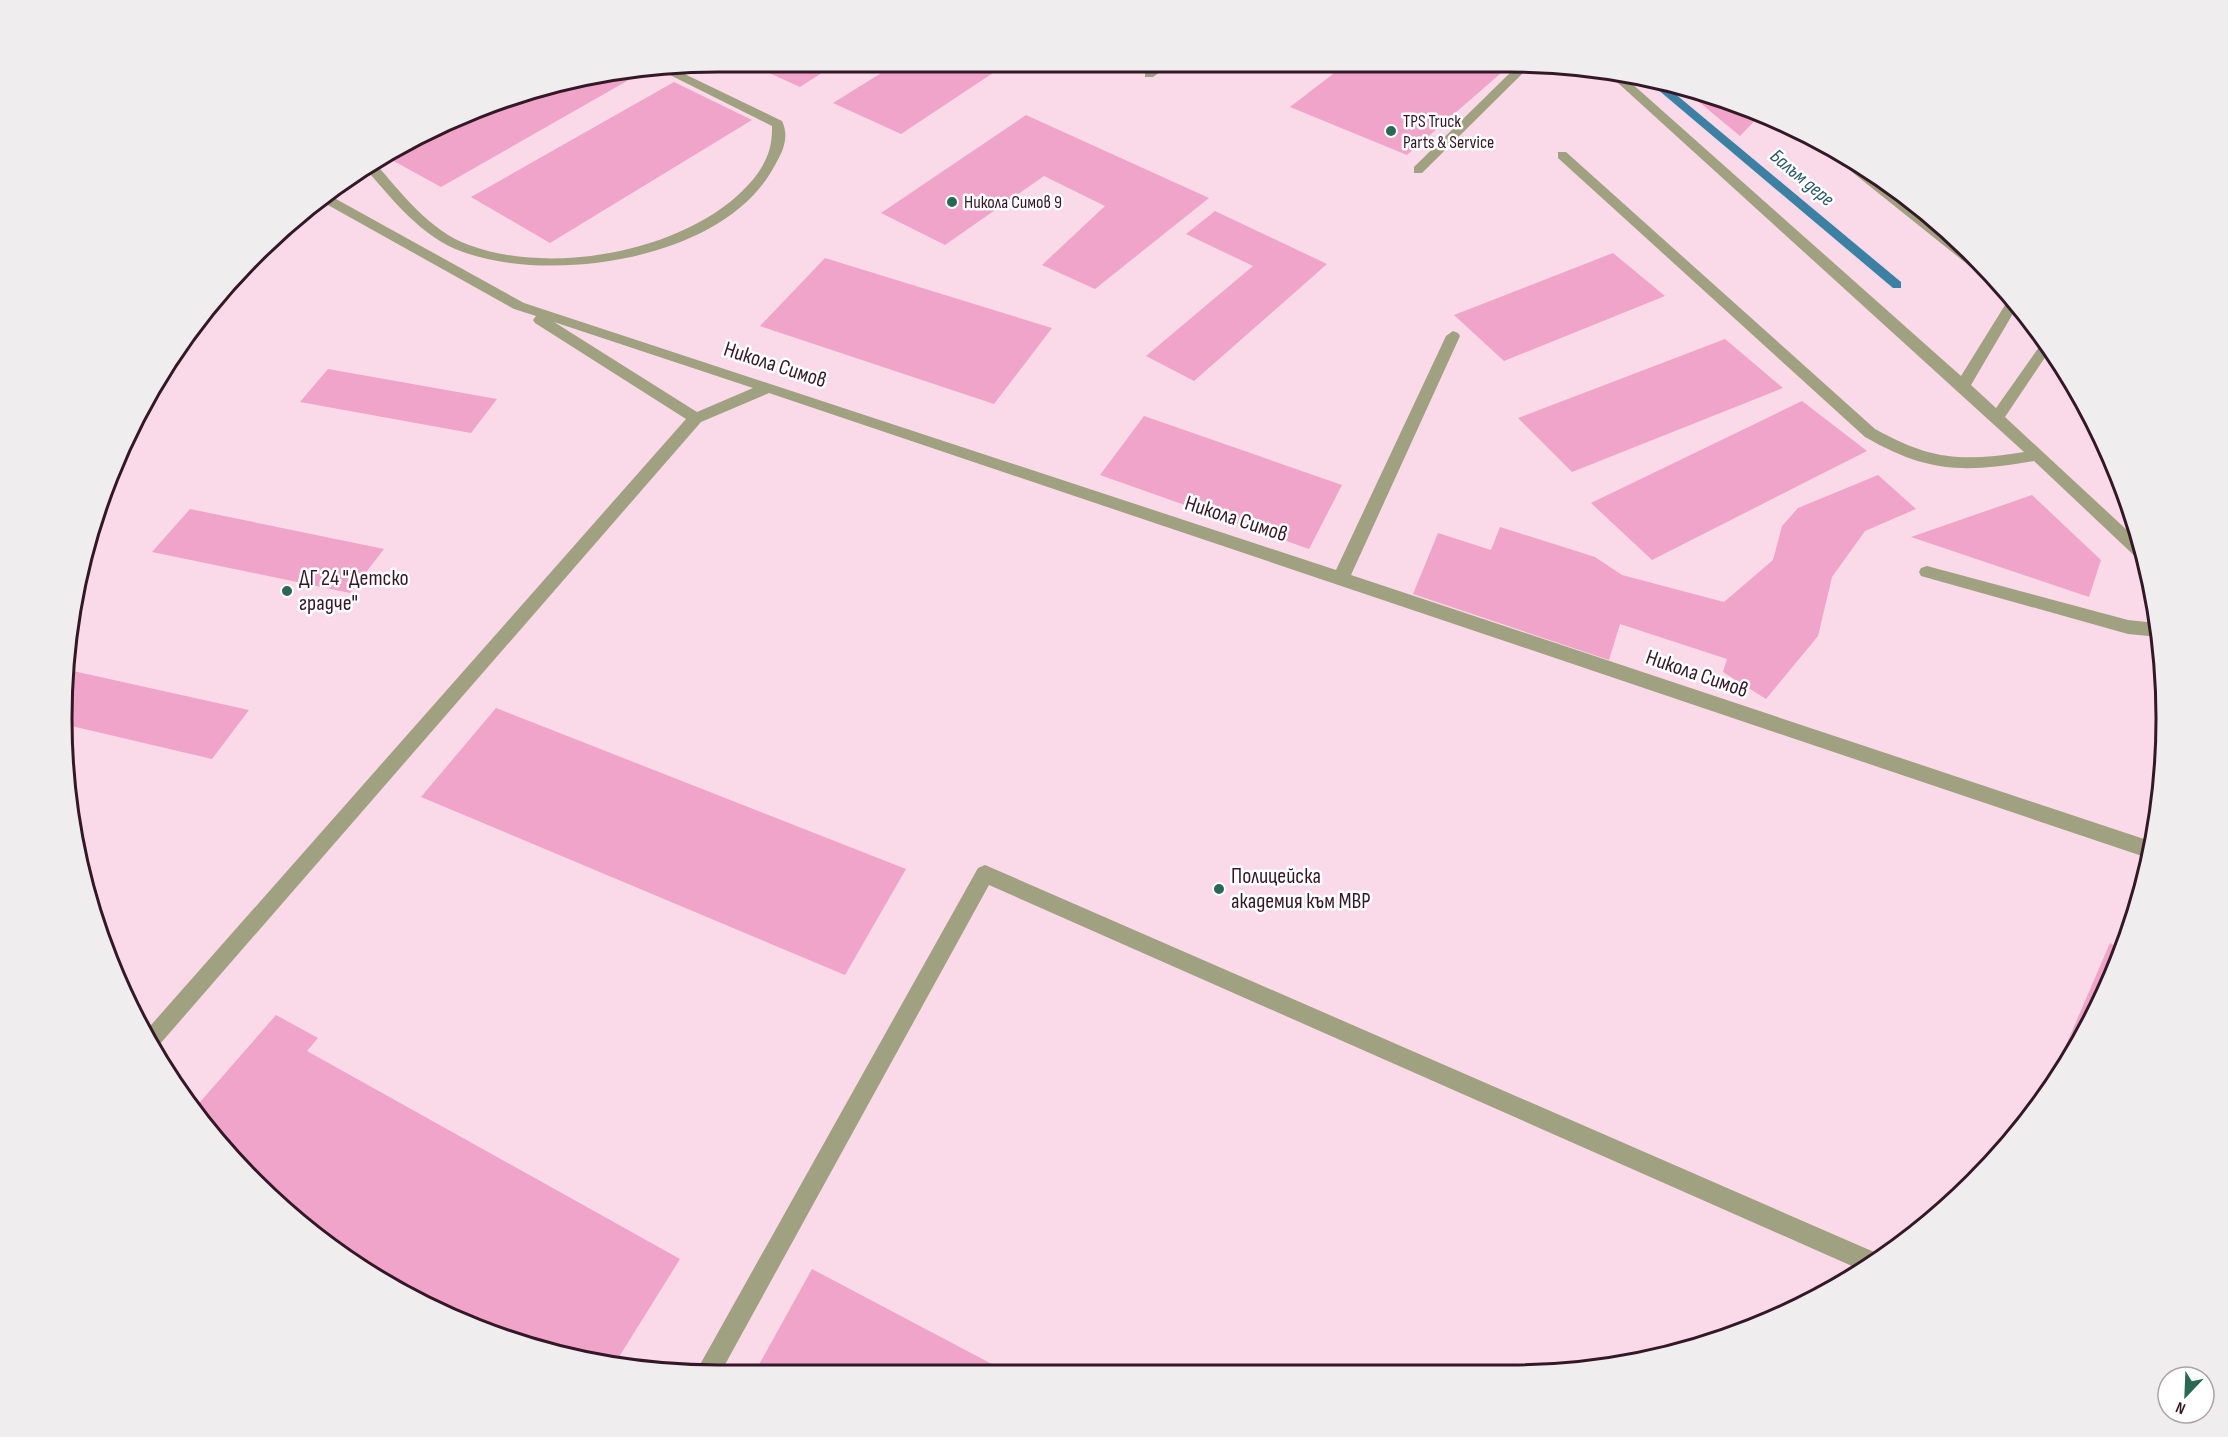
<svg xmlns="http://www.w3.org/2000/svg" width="2228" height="1437" viewBox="0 0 2228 1437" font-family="'Sofia Sans Condensed',sans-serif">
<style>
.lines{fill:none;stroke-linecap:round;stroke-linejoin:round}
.stream{fill:#3c80a4;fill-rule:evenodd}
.building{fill:#f0a4ca}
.minor{fill:#a0a180;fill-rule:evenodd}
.poi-dot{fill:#2b6854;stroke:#fff;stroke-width:2}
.labels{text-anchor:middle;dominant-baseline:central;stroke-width:5;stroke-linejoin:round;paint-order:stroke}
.far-poi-label{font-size:18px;fill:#351827;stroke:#fff;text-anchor:start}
.far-water-label{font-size:20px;font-style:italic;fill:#2c596c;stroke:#fff}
.street-label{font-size:22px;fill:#351827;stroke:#fff}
.poi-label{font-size:22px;fill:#351827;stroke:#fff;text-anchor:start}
.rim{fill:none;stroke:#351827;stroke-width:3}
</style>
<rect width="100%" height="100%" fill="#fad9e8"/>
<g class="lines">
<polygon class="stream" points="1649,80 1661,82 1901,282 1901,288 1893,288 1650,83"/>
</g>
<g class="building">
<polygon points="756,67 831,67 800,87"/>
<polygon points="891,67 1002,67 901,134 833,103"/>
<polygon points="1342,67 1484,67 1501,73 1407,155 1290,107"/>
<polygon points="630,68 641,73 441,187 390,159 508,96"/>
<polygon points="674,82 752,120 550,243 471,197"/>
<polygon points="1681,87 1720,96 1762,113 1740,136"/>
<polygon points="1026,115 1209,198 1095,289 1042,265 1105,206 1044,176 945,245 881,213"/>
<polygon points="1215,211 1327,264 1194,381 1146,356 1253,266 1186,234"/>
<polygon points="1613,253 1665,296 1504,361 1454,315"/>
<polygon points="825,258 1052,328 994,404 760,326"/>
<polygon points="1725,339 1783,388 1572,472 1518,418"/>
<polygon points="328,369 497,399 471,433 300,402"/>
<polygon points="1802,401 1867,451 1652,560 1591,503"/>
<polygon points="1144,416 1342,485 1309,549 1100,475"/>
<polygon points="1878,475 1916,509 1865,531 1832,577 1818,636 1766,699 1723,672 1727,659 1620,624 1609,660 1413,594 1438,533 1491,550 1500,527 1595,557 1622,575 1724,602 1773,560 1782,526 1798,508"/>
<polygon points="2032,495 2101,560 2089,597 1911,537"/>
<polygon points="190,509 384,549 350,593 152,552"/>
<polygon points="64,669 249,710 212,759 63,724"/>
<polygon points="496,708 906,869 845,975 421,797"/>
<polygon points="2110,943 2122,950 2079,1047 2067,1063 2060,1059"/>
<polygon points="276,1015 318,1038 307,1051 680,1259 614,1365 467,1325 390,1287 286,1213 224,1151 194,1109"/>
<polygon points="812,1269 1007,1372 756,1370"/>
</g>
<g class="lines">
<g class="minor">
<path d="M 654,67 L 670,67 L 782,121 C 791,140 780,156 771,172 C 719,260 552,284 463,252 C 421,237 393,200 364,167 L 374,162 C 402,193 428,230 469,245 C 549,275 673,253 737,196 C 759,175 773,157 772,126 Z"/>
<polygon points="1153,67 1167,67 1153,77 1145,77 1145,73"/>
<polygon points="1516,67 1529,67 1422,173 1414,173 1414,167"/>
<path d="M 1606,70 L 1620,73 L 1961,376 L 2010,297 L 2018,305 L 1971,385 L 1996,408 L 2044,340 L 2050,350 L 2005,417 L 2142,544 L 2146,563 L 2140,561 L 2034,461 C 1963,473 1928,473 1865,437 L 1558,158 L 1558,152 L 1566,152 L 1875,429 C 1931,460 1961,462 2024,452 L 1607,73 Z"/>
<polygon points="1847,162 1888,188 1967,250 1995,280 1987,280 1847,168"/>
<path d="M 327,194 L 524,303 L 1336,570 L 1446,336 L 1453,331 L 1458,333 L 1460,336 L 1351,575 L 2150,841 L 2148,858 L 769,393 L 701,422 L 153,1052 L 144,1033 L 686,419 L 535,323 L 533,320 L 536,316 L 514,309 L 319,200 ZM 554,322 L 753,388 L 697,412 Z"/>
<polygon points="1927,566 2128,620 2156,623 2159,637 2128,634 1921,576 1919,572 1921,568"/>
<polygon points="985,865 1881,1255 1882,1257 1861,1270 989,885 722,1370 697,1370 978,868"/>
</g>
</g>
<g class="poi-dot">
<circle cx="1391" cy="131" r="6"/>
<circle cx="952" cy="202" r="6"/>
<circle cx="287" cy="591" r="6"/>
<circle cx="1219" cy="889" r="6"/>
</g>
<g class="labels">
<g class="far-poi-label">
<text x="1403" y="121">TPS Truck<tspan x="1403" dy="21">Parts &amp; Service</tspan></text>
<text x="964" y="202">Никола Симов 9</text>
</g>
<g class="far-water-label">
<text transform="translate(1802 178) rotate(40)">Балъм дере</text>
</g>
<g class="street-label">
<text transform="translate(775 365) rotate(18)">Никола Симов</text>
<text transform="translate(1236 519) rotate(18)">Никола Симов</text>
<text transform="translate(1697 674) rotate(19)">Никола Симов</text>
</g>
<g class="poi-label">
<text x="299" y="578">ДГ 24 "Детско<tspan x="299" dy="25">градче"</tspan></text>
<text x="1231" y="876">Полицейска<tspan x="1231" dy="25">академия към МВР</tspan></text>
</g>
</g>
<path d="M0 0H2228V1437H0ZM718 72H1510A646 646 0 0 1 2156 718V719A646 646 0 0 1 1510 1365H718A646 646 0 0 1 72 719V718A646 646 0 0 1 718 72Z" fill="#efedee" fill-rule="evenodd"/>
<path class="rim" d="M718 72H1510A646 646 0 0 1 2156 718V719A646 646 0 0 1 1510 1365H718A646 646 0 0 1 72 719V718A646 646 0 0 1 718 72Z"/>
<g transform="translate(2186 1395) rotate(203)"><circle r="28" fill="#ffffff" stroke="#aea3a9" stroke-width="1.5"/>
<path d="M0-4.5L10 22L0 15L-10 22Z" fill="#2b6854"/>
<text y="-9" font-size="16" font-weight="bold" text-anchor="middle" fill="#351827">N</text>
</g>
</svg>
